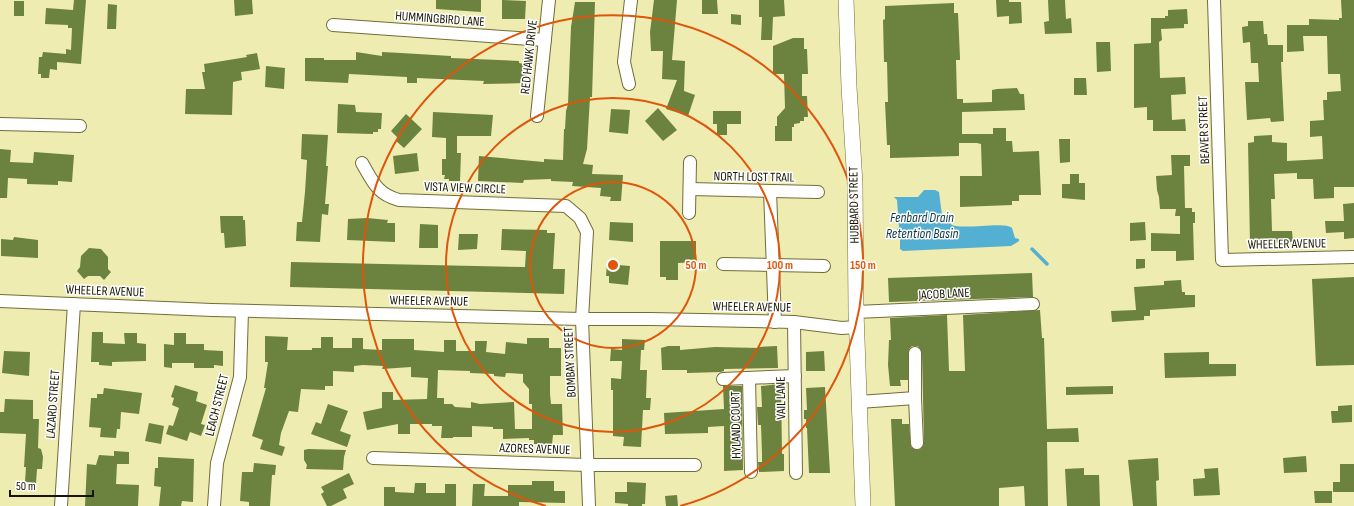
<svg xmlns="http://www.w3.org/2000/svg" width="1354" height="506" viewBox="0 0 1354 506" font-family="'Sofia Sans Condensed',sans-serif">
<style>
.water{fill:#54b0d2}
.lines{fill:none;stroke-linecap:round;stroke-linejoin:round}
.stream{stroke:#54b0d2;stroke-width:3.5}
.building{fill:#6b833e;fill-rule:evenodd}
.minor-casing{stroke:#716d37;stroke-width:14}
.major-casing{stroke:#716d37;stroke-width:16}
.minor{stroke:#fff;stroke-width:12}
.major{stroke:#fff;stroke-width:15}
.ring{fill:none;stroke:#de560b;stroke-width:2}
.labels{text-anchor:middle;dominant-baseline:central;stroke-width:3;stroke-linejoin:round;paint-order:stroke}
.street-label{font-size:13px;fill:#171501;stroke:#fff}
.water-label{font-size:14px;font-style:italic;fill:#0b3645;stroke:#fff}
.centre{fill:#de560b;stroke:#fff;stroke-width:2}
.ring-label{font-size:12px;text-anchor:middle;font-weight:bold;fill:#de560b;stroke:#fff;stroke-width:3;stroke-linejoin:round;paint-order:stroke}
</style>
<rect width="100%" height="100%" fill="#efecb2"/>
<path class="water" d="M 924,190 L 935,190 L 939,192 L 942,215 L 952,225 C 965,230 1005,221 1012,228 L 1015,238 L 1019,239 L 1019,241 L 1011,246 L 903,251 L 900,249 L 900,234 L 895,235 L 895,232 L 899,227 L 897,200 L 894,197 L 918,197 Z"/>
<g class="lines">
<polyline class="stream" points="1032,249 1047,264"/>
</g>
<g class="building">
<polygon points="74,0 86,0 81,64 57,62 57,70 50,69 49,78 41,78 41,74 38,74 39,57 42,57 43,52 66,54 66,49 71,50 72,28 68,28 68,25 45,24 46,8 73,10"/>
<polygon points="234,0 252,0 253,14 235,16"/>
<polygon points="436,0 481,0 481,12 436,9"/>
<polygon points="502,0 526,1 525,19 502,19"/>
<polygon points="654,0 677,0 672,60 685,61 684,91 695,95 688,116 666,109 677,80 662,79 663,51 651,51 650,32"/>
<polygon points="702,0 717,0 718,14 702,14"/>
<polygon points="759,0 784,0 785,16 773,17 772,40 761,40 762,17 759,17"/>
<polygon points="996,0 1009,0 1009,2 1021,2 1022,23 1009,24 1009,16 997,17"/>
<polygon points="1048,0 1065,0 1066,19 1071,18 1072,33 1045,34 1044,22 1049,21"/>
<polygon points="1341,0 1354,0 1354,187 1334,187 1334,198 1314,199 1313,179 1297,179 1297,173 1274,174 1275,199 1271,199 1272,231 1292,231 1293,242 1250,243 1248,143 1254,142 1254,136 1272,135 1272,142 1287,143 1287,161 1323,159 1322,136 1310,137 1310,121 1324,120 1323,100 1327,100 1327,92 1341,91 1340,74 1328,74 1327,36 1303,36 1304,51 1287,52 1287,25 1309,25 1309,19 1339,20 1339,18 1342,18"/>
<rect x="14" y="1" width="10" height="15"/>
<polygon points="575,2 595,2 592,97 590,97 587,149 583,164 593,165 592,174 623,175 621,201 610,201 611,197 600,196 601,188 572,186 573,182 551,181 551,179 524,180 523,183 478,181 479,156 544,162 544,159 563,160 564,129 565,129 566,111 568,104 571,27"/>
<polygon points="954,3 954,13 958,13 960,58 960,60 956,60 957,99 963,99 963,103 992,102 992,90 997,89 1017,88 1020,94 1024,94 1025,110 962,112 962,134 993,134 993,128 1006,128 1006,141 1012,141 1013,152 1039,151 1041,195 1019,195 1019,201 1012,201 1012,205 960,207 960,176 982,176 981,144 977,143 959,143 959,156 890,158 890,145 887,145 885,102 888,102 887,62 884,62 883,20 885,19 885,6"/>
<polygon points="108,4 117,5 116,29 107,29"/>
<polygon points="1187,9 1188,24 1184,24 1184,28 1161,29 1162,40 1159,42 1160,78 1185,77 1186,94 1171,95 1172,120 1185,119 1186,131 1153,131 1153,120 1147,120 1147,107 1134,108 1134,44 1151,43 1151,18 1165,18 1165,16 1168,16 1168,10"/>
<polygon points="731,14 741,15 741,25 731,24"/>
<polygon points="1248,21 1263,21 1264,34 1267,34 1268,45 1283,45 1283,62 1281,62 1284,121 1271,122 1270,118 1247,120 1245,82 1259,82 1258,63 1251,63 1250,42 1243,43 1242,27 1248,26"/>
<polygon points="793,38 804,38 804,49 807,49 808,74 802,74 802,96 807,96 808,117 804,117 804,121 800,121 800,123 794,124 794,127 792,127 792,141 775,141 775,126 777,126 777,117 785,108 784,74 773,74 773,46"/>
<polygon points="1096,42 1110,42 1111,71 1097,72"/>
<polygon points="356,52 382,56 382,52 401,53 451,56 451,58 519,61 519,63 524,64 523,67 527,67 527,83 483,84 484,81 417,78 417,83 407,83 407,77 349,74 348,83 305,81 305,58 324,58 324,60 356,60"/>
<polygon points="257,53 260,69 241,72 242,80 233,82 232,115 185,114 186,89 205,89 202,72 205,72 204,64 247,57 246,55"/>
<polygon points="266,66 285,68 284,89 265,87"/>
<polygon points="1074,78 1086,78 1087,95 1074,95"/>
<polygon points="338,104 355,105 356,112 382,113 381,129 378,129 378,132 373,132 373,134 337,133"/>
<polygon points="658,108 677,130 663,141 645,121"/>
<polygon points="611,109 630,110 628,134 609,132"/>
<polygon points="713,111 741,111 741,124 727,124 727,135 717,135 717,124 713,124"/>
<polygon points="433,112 493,115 491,136 457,136 457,153 461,153 460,181 449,181 449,179 444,179 445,175 442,175 442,159 446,159 446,138 432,137"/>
<polygon points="406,114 422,129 404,148 396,141 398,138 391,131"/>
<polygon points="302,134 328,135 326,166 328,166 325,204 329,204 328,215 322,214 320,242 296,241 297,222 302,222 305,192 307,160 301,159"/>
<polygon points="1059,139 1070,139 1070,162 1060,163"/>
<polygon points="0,149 11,150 10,162 33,163 34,152 74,155 72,182 58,181 58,185 27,184 27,179 8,178 7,198 0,198"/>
<polygon points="417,153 419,171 395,174 393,156"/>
<polygon points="1171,155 1190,155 1190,166 1184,166 1185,208 1192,208 1192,212 1195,212 1195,223 1193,223 1194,260 1176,261 1176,251 1151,251 1151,233 1180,234 1180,216 1175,216 1176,209 1160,209 1159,197 1157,190 1156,176 1172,175"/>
<polygon points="1070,174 1079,174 1079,183 1085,183 1085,200 1062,198 1062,184 1070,184"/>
<polygon points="1354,203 1354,238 1344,239 1344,232 1326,233 1325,221 1344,221 1343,204"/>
<polygon points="220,216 243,216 243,220 245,220 246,246 225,248 224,233 221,233"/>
<polygon points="367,218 388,220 387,223 395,223 395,242 347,240 348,219"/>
<polygon points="610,222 633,223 633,242 609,240"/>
<polygon points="1145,222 1146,240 1130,241 1130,223"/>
<polygon points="420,224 438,225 438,248 419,248"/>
<polygon points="502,229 547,230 547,233 555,233 553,269 565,269 564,294 290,287 291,262 525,267 526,251 501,250"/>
<polygon points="459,234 478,234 477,249 458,250"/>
<polygon points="14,237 38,240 38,258 1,256 1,239 13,240"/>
<polygon points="660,241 696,241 696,262 678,263 678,280 666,280 666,277 660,277"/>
<polygon points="89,248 101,249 108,257 108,269 111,272 104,280 100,276 88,276 84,279 77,271 80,267 81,256"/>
<polygon points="1136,259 1145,259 1145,268 1136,269"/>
<polygon points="607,264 630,266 628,285 609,283 609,276 606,276"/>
<polygon points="1032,273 1033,297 889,302 888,278"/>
<polygon points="1354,277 1354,365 1316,366 1312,279"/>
<polygon points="1181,280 1182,292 1185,292 1185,295 1195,295 1195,307 1150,310 1150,316 1144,316 1144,320 1112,322 1111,311 1136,310 1134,287 1164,285 1164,281"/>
<polygon points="1040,310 1042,338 1044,338 1047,429 1078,428 1079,442 1047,442 1048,506 1025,506 1024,486 999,488 999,506 895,506 891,419 902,419 902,424 909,424 911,447 917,450 921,449 924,443 922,353 918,346 912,346 909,349 908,380 900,380 901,386 890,386 888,365 889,340 891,340 890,318 947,315 949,371 965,371 963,315"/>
<polygon points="92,332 103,332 103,343 125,344 124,333 137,333 137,343 146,344 146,361 112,362 112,366 99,365 99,362 91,362"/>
<polygon points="174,333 186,333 186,344 204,344 204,350 223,351 223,366 214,365 214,368 194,368 194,363 172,363 172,368 164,367 164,344 174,345"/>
<path d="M 265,336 L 288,337 L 287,350 L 312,350 L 312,348 L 321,348 L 321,337 L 333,337 L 333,348 L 352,348 L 352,338 L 363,338 L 363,349 L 382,350 L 382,339 L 414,339 L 414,350 L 444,352 L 444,340 L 456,340 L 456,351 L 475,351 L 475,341 L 487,341 L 486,352 L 505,354 L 506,342 L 527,344 L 527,338 L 549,338 L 549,348 L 561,348 L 561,376 L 550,376 L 550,394 L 551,404 L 562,404 L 563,435 L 553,435 L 552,444 L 534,444 L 534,440 L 529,440 L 529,438 L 503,439 L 503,429 L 493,429 L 493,427 L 472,426 L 472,437 L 453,437 L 453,438 L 441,438 L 442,426 L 432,426 L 432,424 L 410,424 L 410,434 L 398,434 L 398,424 L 367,430 L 363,412 L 382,408 L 382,392 L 393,392 L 393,400 L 427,399 L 428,378 L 411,377 L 411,367 L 382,369 L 383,366 L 363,365 L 354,366 L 354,372 L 333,371 L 333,386 L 325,386 L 325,390 L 301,389 L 298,412 L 289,411 L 281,433 L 279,445 L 285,447 L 282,456 L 260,449 L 263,440 L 252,436 L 266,388 L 264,388 L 268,362 L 265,362 ZM 438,370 L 470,371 L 470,373 L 494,374 L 494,376 L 505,377 L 506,373 L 523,374 L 523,382 L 529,389 L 529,404 L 532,404 L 532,429 L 515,429 L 514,402 L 480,404 L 471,402 L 471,408 L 455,407 L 452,404 L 444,404 L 444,398 L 437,398 Z"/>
<polygon points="622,339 645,340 644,350 641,350 640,370 647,370 646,398 651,398 650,410 643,410 641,447 623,446 624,437 613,436 613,390 611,390 611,378 621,379 622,361 610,361 611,349 622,350"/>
<polygon points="668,346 680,346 680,350 715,347 759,348 759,347 777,346 778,368 724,369 724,371 721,372 687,373 687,370 662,370 661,348"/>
<polygon points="4,351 30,352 29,376 2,373"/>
<polygon points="824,351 825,371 806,371 806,352"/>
<polygon points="1209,352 1209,364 1236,364 1236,376 1165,378 1164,353"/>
<polygon points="779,384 781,386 782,454 784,454 784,471 759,472 758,462 762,462 762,454 761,425 758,425 757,407 762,407 761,386"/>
<polygon points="175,385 198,392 196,401 207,405 201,424 205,425 201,436 190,432 187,441 166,434 169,425 173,426 179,408 172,405 174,398 171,397"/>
<polygon points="723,386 742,386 743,470 724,471 724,426 708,427 708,433 665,434 664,413 724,409"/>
<polygon points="1113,386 1113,394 1066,395 1066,387"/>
<polygon points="825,387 830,473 809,473 807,428 806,428 806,419 804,419 804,410 807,410 806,388"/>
<polygon points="104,388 142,393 139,414 121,412 120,429 117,429 116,438 100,437 101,428 89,427 91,398 97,398 97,394 103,394"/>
<polygon points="5,399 33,400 33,419 39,419 38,448 41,449 43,457 42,469 37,469 36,483 25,482 26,467 24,467 26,434 0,433 0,412 4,412"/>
<polygon points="328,404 348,411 340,431 351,435 347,447 311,434 316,422 321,424"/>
<polygon points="1352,405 1352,422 1332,423 1331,411 1338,411 1338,406"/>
<polygon points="149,423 164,426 161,444 145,441"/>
<polygon points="308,449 346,450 344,457 343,470 306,469 307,465 304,460 304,450"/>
<polygon points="114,451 129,452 129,464 117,464 116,484 139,485 138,506 85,506 87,464 96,465 99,455 114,456"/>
<polygon points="1306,456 1307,472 1284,473 1283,458"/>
<polygon points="158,457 194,459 193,502 182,501 181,506 159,506 161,487 154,486 155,468 158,468"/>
<polygon points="1158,458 1159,480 1156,481 1157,506 1133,506 1128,460"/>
<polygon points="254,463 276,465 275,475 272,475 270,506 249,506 249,502 240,501 242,472 253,472"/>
<polygon points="1340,464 1354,464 1354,492 1333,492 1333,482 1340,482"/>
<polygon points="1084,468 1084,475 1099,475 1100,506 1067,506 1065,469"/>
<polygon points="1218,468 1220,495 1194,496 1193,479 1205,478 1204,469"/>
<polygon points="349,473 354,484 343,489 347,498 331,506 327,506 321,494 324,492 321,487"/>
<polygon points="532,481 554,481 554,491 565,491 565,503 519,502 519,506 472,506 473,484 485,484 484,496 508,496 508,485 532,485"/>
<polygon points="627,482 646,483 645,504 642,504 642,506 628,506 628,504 615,503 615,492 627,492"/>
<polygon points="415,483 426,483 426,493 445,493 445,484 456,484 456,506 384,506 384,487 395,487 395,492 414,493"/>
<polygon points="1314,491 1332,491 1332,503 1315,503"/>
<polygon points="677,495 678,506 666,506 665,496"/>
</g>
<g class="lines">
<g class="minor-casing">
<g id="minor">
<polyline points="1214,0 1222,260 1354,257"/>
<polyline points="333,25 545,40"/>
<polyline points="629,84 624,62 631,0"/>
<polyline points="537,116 549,0"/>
<polyline points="0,124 80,126"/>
<path d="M 362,163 C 373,182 377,194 399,200 L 566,206 L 580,218 L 587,232 L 582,319 L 589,506"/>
<polyline points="690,189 818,192"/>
<polyline points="770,191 775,322"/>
<polyline points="689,213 690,162"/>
<polyline points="723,264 824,266"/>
<polyline points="0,301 212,310 582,319 651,319 794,322 842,328 856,327"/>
<polyline points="856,312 1033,304"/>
<polyline points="794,322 796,473"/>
<polyline points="749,378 751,472"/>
<polyline points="723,379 795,376"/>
<polyline points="915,398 917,443"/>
<polyline points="859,402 915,398 915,353"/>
<polyline points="373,458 588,465 695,465"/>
<polyline points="61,506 74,304"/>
<polyline points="214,506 217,463 240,377 242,311"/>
</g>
</g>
<g class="major-casing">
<polyline id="major" points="846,0 849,87 855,184 856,312 863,506"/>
</g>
<use href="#minor" class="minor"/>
<use href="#major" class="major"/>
</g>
<g class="ring">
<circle cx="613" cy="265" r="83"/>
<circle cx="613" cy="265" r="167"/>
<path d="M546 506A250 250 0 1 1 680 506"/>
</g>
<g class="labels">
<g class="street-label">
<text transform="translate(440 19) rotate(4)">HUMMINGBIRD LANE</text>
<text transform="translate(529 57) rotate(-84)">RED HAWK DRIVE</text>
<text transform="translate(1204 130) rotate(-92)">BEAVER STREET</text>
<text transform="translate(754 177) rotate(1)">NORTH LOST TRAIL</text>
<text transform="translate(465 188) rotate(2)">VISTA VIEW CIRCLE</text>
<text transform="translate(854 205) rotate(-91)">HUBBARD STREET</text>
<text transform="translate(1287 244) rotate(-1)">WHEELER AVENUE</text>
<text transform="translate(105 291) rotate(2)">WHEELER AVENUE</text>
<text transform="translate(944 294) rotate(-3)">JACOB LANE</text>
<text transform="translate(429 301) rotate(1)">WHEELER AVENUE</text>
<text transform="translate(752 307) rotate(1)">WHEELER AVENUE</text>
<text transform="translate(570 362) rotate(-93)">BOMBAY STREET</text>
<text transform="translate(781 398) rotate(-91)">VAIL LANE</text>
<text transform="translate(53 404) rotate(-86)">LAZARD STREET</text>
<text transform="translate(217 405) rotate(-76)">LEACH STREET</text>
<text transform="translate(736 425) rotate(-91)">HYLAND COURT</text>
<text transform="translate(535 449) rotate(2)">AZORES AVENUE</text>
</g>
<g class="water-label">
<text x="922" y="217">Fenbard Drain<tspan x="922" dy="16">Retention Basin</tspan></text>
</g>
</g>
<circle cx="613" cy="265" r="6" class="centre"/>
<g class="ring-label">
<text x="696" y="269">50 m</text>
<text x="780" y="269">100 m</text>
<text x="863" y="269">150 m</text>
</g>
<path d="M10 490v6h83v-6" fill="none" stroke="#171501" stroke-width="2"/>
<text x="16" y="490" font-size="12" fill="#171501" stroke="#ffffff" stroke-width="3" paint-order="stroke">50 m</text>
</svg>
